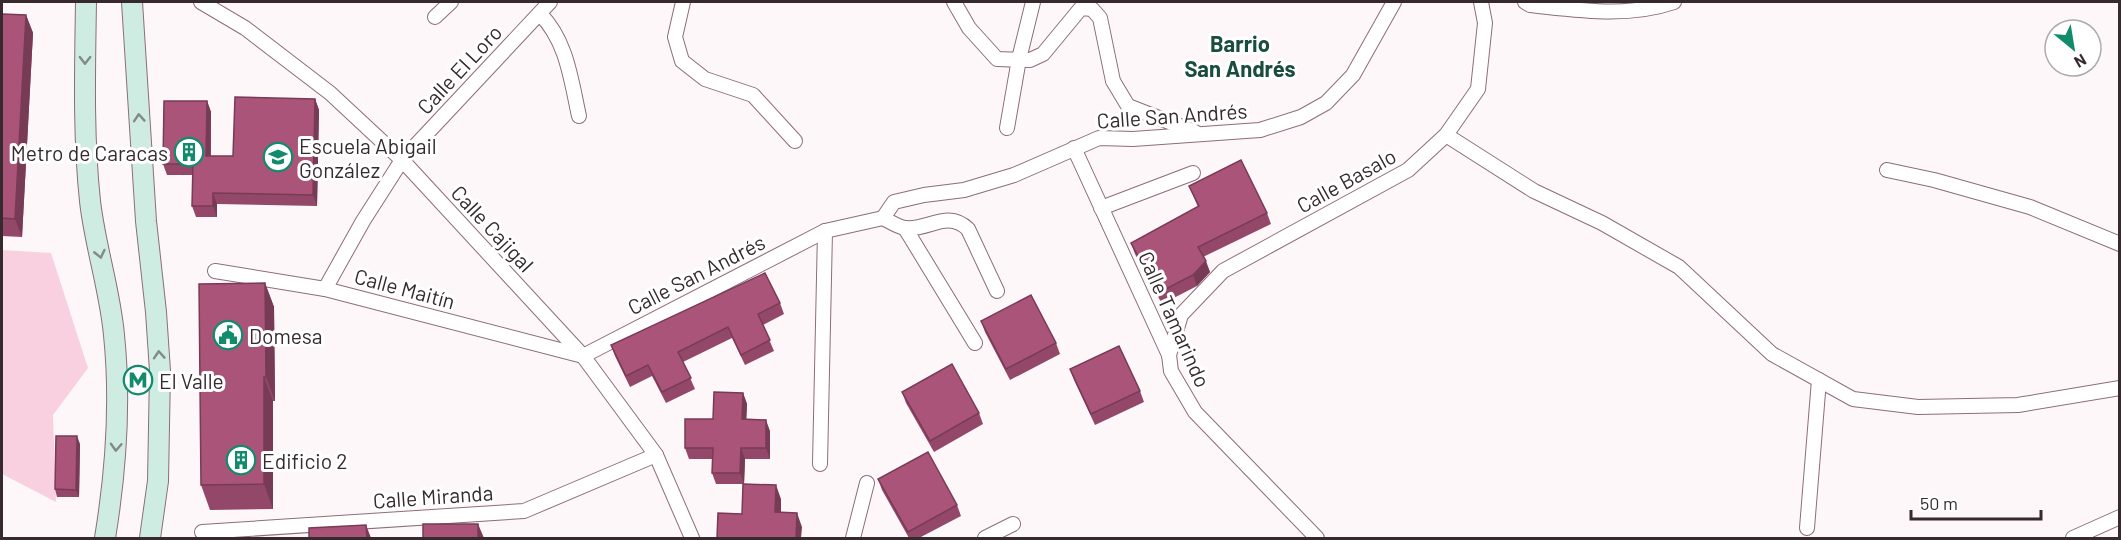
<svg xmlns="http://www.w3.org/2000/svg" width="2121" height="540" viewBox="0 0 2121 540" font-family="Barlow,sans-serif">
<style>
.green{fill:#f8d0df}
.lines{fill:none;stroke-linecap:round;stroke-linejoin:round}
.street-casing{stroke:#8d6d79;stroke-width:16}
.secondary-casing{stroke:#8d6d79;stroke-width:22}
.street{stroke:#fff;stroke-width:14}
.secondary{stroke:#ceece2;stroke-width:20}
.wall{fill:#934869}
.shaded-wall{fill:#783b55}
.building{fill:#ab547a;stroke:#783b55;stroke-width:1.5}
.oneway{stroke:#828b88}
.labels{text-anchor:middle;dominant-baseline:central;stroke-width:6;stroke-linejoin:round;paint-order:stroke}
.street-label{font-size:21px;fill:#372a2f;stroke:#fff}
.poi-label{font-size:21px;fill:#372a2f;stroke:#fff;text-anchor:start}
.neighbourhood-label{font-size:22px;font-weight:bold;fill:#1a4d3e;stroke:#fff}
</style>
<rect width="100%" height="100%" fill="#fef7f9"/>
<polygon class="green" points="2,250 51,253 88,368 53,415 56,502 2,474"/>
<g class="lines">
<g class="street-casing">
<g id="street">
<polyline points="201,2 245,28 330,93 402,160 583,356 656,455 692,538"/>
<polyline points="683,2 675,37 682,61 705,79 753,95 795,141"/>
<polyline points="954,2 969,28 997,59 1030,60 1043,54 1081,8 1092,9 1100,18 1113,81 1128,106 1195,132"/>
<path d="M 1525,2 L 1530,5 C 1578,10 1627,18 1674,2"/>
<path d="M 540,14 C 567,41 571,80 579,116"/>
<polyline points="435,17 451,2"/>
<polyline points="1007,128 1019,59 1033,2"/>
<polyline points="1446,135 1534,191 1602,223 1679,267 1772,354 1853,399 1918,407 2018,405 2120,388"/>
<polyline points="1074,148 1169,355 1171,371 1195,412 1317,538"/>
<polyline points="1887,170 1934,180 2030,207 2120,244"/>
<polyline points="1101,208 1193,173"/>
<path d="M 883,218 C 889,221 898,227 905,228 C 928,231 947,209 968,229 L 997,291"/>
<polyline points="905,228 975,343"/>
<polyline points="215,271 325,289 583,356"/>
<polyline points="325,289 363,221 402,160 550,2"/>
<polyline points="1169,355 1181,315 1223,271 1408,170 1446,135 1478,89 1485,23 1481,2"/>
<polyline points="583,356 825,231 883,218 894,202 924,195 964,190 1014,175 1099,138 1133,139 1260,130 1301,117 1326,103 1353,75 1394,2"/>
<polyline points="820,464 825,231"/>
<polyline points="1807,528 1819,380"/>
<polyline points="202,532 524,511 656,455"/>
<polyline points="853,538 867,483"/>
<polyline points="985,538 1013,524"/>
<polyline points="2073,538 2120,517"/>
</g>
</g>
<g class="secondary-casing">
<g id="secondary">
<path d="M 86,2 C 85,68 83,135 90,201 C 95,246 110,290 114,335 C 121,403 116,471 105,538"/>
<polyline points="132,2 146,221 156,312 160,371 158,481 150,538"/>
</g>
</g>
<use href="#street" class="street"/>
<use href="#secondary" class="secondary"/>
</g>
<g class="wall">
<polygon points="2,14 26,15 33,33 22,237 2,236"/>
<polygon points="315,99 319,110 317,206 217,204 217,217 196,217 192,206 192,175 167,175 163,164 207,101 211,112 211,156 233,156"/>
<polygon points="1189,186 1267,213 1271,224 1203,257 1210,272 1197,286 1162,304 1135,254 1131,243 1198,207"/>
<polygon points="265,283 274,307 275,401 273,401 273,509 210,510 201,485"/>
<polygon points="780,303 784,314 763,325 774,351 745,365 732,338 683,362 695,389 666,403 652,376 630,387 615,356 611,345"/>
<polygon points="981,321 1056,343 1060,354 1010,380 985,332"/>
<polygon points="1070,369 1140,391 1144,402 1095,425 1074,380"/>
<polygon points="902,392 979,413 983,424 934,452 906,403"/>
<polygon points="743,393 747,404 746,419 770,431 770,459 745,459 744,484 716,484 712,473 712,459 689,459 685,448 713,419"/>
<polygon points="80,444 79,497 57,497 55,489"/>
<polygon points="878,479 957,505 961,516 919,538 909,538 882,490"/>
</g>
<g class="shaded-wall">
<polygon points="26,15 33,33 22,237 15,219"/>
<polygon points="315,99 319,110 317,206 313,195"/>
<polygon points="207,101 211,112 210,167 206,156"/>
<polygon points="213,193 217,204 217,217 213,206"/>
<polygon points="1206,261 1210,272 1197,286 1193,275"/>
<polygon points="265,283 274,307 275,401 266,377"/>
<polygon points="264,377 273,401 273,509 264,484"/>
<polygon points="743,393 747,404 746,430 742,419"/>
<polygon points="766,420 770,431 770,459 766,448"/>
<polygon points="77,436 80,444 79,497 76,490"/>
<polygon points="741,448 745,459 744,484 740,473"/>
<polygon points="776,485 781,499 781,526 775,512"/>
<polygon points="797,513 802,527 801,538 796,538"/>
<polygon points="478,524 484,538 478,538"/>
<polygon points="366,525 371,538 367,538"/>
</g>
<g class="building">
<polygon points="2,14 26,15 15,219 2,218"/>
<polygon points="235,97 315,99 313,195 213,193 213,206 192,206 193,164 163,164 164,101 207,101 206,156 233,156"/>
<polygon points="1241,160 1267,213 1198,247 1206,261 1193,275 1158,293 1131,243 1199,206 1189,186"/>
<polygon points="765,273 780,303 758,314 770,340 741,355 728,327 678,352 691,378 662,392 648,365 626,376 611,345"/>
<polygon points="265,283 266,377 264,377 264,484 201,485 199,284"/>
<polygon points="1031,295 1056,343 1006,369 981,321"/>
<polygon points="1119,346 1140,391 1091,414 1070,369"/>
<polygon points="952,364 979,413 930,441 902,392"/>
<polygon points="714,392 743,393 742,419 766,420 766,448 741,448 740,473 712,473 713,448 685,448 685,419 713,419"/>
<polygon points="56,436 77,436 76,490 55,489"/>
<polygon points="928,452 957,505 908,532 878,479"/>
<polygon points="743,484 776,485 775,512 797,513 796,538 717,538 718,513 742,514"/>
<rect x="423" y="524" width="55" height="14"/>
<polygon points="366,525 367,538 309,538 309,528"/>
</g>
<defs><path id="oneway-chevron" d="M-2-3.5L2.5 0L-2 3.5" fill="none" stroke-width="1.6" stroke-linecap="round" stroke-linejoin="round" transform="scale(1.5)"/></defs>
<g class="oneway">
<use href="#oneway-chevron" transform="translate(85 60) rotate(91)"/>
<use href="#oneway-chevron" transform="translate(139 118) rotate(-94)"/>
<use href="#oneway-chevron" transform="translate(100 254) rotate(77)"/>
<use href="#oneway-chevron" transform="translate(159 355) rotate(-94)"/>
<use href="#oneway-chevron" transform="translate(116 447) rotate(93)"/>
</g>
<defs>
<g id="building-ring" transform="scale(1.5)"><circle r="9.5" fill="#fff" stroke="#128b6d" stroke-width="1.5"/><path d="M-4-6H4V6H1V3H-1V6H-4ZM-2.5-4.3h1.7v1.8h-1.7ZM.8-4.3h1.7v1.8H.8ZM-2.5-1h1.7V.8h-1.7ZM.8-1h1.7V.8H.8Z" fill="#128b6d"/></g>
<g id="school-ring" transform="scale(1.5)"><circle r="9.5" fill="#fff" stroke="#128b6d" stroke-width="1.5"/><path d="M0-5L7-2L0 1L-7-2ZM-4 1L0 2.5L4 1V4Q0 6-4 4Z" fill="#128b6d"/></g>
<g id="civic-ring" transform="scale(1.5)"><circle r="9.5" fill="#fff" stroke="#128b6d" stroke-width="1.5"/><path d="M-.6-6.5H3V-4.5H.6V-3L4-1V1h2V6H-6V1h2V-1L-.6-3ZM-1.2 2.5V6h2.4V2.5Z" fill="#128b6d"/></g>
<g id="metro-ring" transform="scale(1.5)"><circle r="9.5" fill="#fff" stroke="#128b6d" stroke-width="1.5"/><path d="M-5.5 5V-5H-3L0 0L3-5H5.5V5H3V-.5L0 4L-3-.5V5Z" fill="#128b6d"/></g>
</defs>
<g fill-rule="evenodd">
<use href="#building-ring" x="189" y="152"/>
<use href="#school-ring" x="278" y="157"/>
<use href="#civic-ring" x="228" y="335"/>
<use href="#metro-ring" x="138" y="380"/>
<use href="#building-ring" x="241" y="460"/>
</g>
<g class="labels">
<g class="street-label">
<text transform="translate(459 69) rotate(-47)">Calle El Loro</text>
<text transform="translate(1172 115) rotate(-4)">Calle San Andrés</text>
<text transform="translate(1346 180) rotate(-29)">Calle Basalo</text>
<text transform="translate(493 228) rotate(47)">Calle Cajigal</text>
<text transform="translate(696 274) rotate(-27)">Calle San Andrés</text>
<text transform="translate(405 288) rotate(15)">Calle Maitín</text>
<text transform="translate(1175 319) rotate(66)">Calle Tamarindo</text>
<text transform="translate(433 496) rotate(-4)">Calle Miranda</text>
</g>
<g class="poi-label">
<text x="299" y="145">Escuela Abigail<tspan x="299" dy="24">González</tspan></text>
<text x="168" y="152" text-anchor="end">Metro de Caracas</text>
<text x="249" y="335">Domesa</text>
<text x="159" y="380">El Valle</text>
<text x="262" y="460">Edificio 2</text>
</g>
<g class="neighbourhood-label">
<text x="1240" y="43">Barrio<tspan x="1240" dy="25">San Andrés</tspan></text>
</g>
</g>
<rect width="2121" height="540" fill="none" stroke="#372a2f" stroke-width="6"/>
<g transform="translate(2073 48) rotate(150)"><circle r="28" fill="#ffffff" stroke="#afaaac" stroke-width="1.5"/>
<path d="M0-4.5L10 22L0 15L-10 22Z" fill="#128b6d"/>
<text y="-9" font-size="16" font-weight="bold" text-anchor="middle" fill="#372a2f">N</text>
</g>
<path d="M1911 510v9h130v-9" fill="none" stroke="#372a2f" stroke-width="3"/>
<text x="1920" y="510" font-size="18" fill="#372a2f" stroke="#ffffff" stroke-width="4.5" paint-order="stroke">50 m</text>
</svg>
